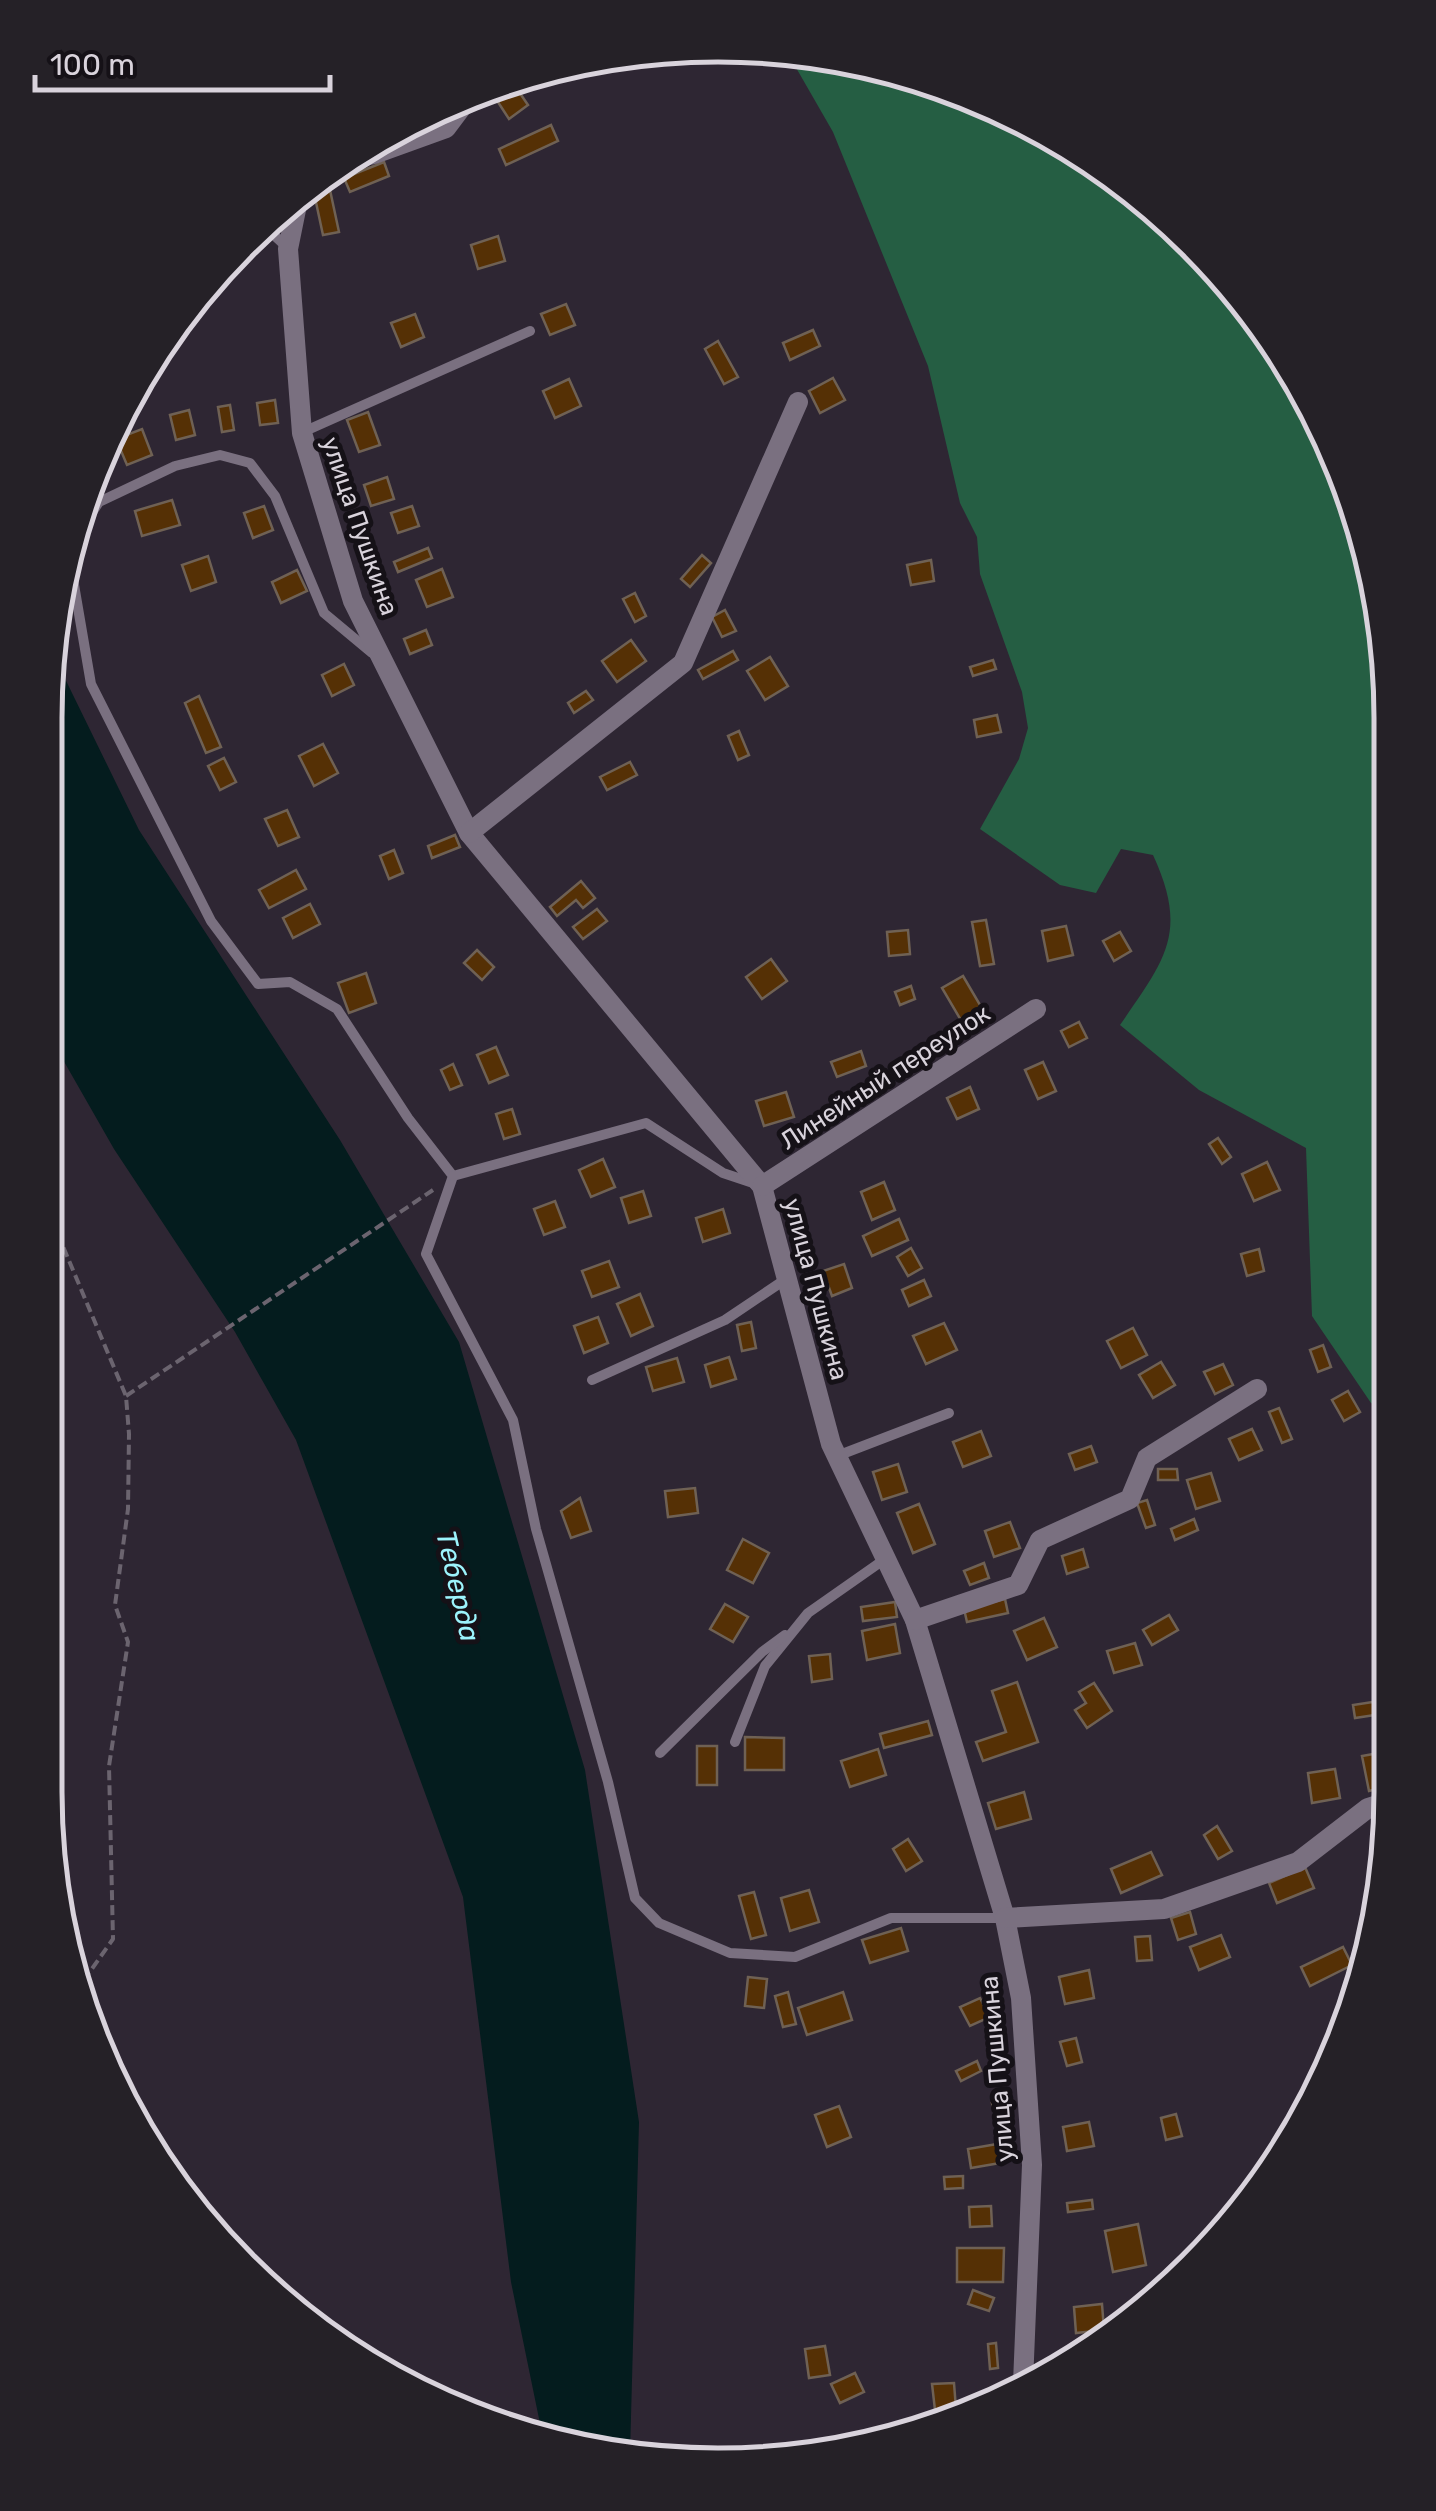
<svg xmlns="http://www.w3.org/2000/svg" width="1436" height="2511" viewBox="0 0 1436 2511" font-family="Rubik,sans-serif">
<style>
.forest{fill:#255e43}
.water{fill:#041c1e}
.building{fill:#553005;stroke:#6f6154;stroke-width:2.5}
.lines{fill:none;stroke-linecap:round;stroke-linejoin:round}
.path{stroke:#6b646f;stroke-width:4;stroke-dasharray:10 5;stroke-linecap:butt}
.service{stroke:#7a7080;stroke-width:10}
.minor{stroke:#7a7080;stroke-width:20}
.labels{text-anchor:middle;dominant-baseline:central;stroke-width:10;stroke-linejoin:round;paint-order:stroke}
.street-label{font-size:25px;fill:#d9d3dc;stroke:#151117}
.water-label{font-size:28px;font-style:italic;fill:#9cf3fc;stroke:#151117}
.rim{fill:none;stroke:#d9d3dc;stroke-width:5}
</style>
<rect width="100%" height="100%" fill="#2e2633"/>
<path class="forest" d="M 787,52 L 849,58 L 975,96 L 1091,158 L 1194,243 L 1301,381 L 1355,502 L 1390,673 L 1390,1413 L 1371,1403 L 1312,1316 L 1306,1148 L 1199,1090 L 1120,1025 C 1165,960 1189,933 1153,855 L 1121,849 L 1096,893 L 1060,885 L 980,829 L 1019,759 L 1028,728 L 1022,692 L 980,574 L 977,537 L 960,503 L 928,366 L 833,132 Z"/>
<polygon class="water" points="51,650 139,830 340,1140 459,1342 585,1770 639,2122 630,2454 544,2443 511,2282 463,1897 296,1440 235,1332 114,1149 46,1030 46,673"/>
<g class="building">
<polygon points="515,86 528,105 509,119 496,99"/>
<polygon points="551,125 558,141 506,165 499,149"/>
<polygon points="384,162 389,176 350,192 344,178"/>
<polygon points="330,190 339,232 323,235 314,193"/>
<polygon points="498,236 505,261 478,269 471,245"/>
<polygon points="566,304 575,325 550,335 541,314"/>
<polygon points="415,314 424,337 401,347 391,323"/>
<polygon points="813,330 820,346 790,360 783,343"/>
<polygon points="718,341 738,377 724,384 705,349"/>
<polygon points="833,378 845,400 820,413 809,391"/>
<polygon points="569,379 581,406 555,418 543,391"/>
<polygon points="275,400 278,423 260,425 257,403"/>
<polygon points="230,405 234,430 222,432 218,407"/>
<polygon points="189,410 195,435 176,440 170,415"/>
<polygon points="368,412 380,445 359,452 347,420"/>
<polygon points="142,429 152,455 127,465 116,439"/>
<polygon points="387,477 394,499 371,506 364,485"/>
<polygon points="172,500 180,525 142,536 135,511"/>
<polygon points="264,506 273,530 253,538 244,513"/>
<polygon points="412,506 419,526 398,533 391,513"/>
<polygon points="428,548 432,558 398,572 394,562"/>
<polygon points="702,555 711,563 690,587 681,579"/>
<polygon points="208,556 216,582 191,591 182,565"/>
<polygon points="931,560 934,581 911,585 907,565"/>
<polygon points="442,569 453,597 427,607 416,580"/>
<polygon points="297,570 307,591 281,603 272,582"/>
<polygon points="635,593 646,616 635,622 623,599"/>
<polygon points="725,610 736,631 722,637 712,617"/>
<polygon points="426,630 432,645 410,654 404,639"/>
<polygon points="631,640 646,661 617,682 602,661"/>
<polygon points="733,651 738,660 703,679 698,670"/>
<polygon points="770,657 788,686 765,700 747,671"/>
<polygon points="993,660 996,669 973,676 970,667"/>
<polygon points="344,664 354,685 332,696 322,675"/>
<polygon points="586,691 593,700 574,713 568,703"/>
<polygon points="199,696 221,747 206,753 185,703"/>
<polygon points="997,715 1001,732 977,737 974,720"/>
<polygon points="739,731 749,755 738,760 728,736"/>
<polygon points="323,744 338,773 314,786 299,756"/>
<polygon points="224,758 236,782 220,790 208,766"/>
<polygon points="630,762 637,775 607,790 600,777"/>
<polygon points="287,810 299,837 278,846 265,819"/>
<polygon points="455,835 460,847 432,858 428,846"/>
<polygon points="394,850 403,873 389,879 380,856"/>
<polygon points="296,870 306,889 269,908 259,890"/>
<polygon points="581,881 595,898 583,908 576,900 557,916 550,907"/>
<polygon points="310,904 320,924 293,938 283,918"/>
<polygon points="597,909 607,921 583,939 573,927"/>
<polygon points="986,920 994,964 980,966 972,922"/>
<polygon points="1066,926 1073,955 1048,961 1042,931"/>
<polygon points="908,930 910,954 889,956 887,932"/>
<polygon points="1120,932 1131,951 1114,961 1103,941"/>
<polygon points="477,950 494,967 482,980 464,963"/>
<polygon points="771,959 787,981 762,999 746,977"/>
<polygon points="366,973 376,1003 349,1013 338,983"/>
<polygon points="963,976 983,1010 962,1022 942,988"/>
<polygon points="911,986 915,999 900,1005 895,992"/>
<polygon points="1079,1022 1087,1038 1069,1047 1061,1031"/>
<polygon points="496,1047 508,1075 489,1083 477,1055"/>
<polygon points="861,1051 866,1066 837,1077 831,1062"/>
<polygon points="1043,1062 1056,1091 1038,1099 1025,1070"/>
<polygon points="453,1064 462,1085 450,1090 441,1070"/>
<polygon points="970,1087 979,1109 957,1119 947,1098"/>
<polygon points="786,1092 794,1117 764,1126 756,1101"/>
<polygon points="512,1109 520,1134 504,1139 496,1114"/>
<polygon points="1218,1138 1231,1157 1222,1164 1209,1144"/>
<polygon points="603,1159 615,1187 591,1197 579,1170"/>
<polygon points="1267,1162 1280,1190 1254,1201 1242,1174"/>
<polygon points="884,1182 895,1210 872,1220 861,1192"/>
<polygon points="643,1191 651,1216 629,1223 621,1198"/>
<polygon points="555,1201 565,1227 544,1235 534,1209"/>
<polygon points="723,1209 730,1233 703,1242 696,1218"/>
<polygon points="899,1219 908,1240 872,1256 863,1236"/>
<polygon points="911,1248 922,1268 908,1276 897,1257"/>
<polygon points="1259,1249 1264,1271 1247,1276 1241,1254"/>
<polygon points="609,1261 619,1287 592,1297 582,1271"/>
<polygon points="844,1264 852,1288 832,1296 823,1271"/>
<polygon points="924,1280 931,1296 909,1306 902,1290"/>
<polygon points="640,1294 653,1326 631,1336 617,1304"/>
<polygon points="598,1317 608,1343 584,1353 574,1326"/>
<polygon points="751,1322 756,1348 742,1351 737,1325"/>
<polygon points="944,1323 957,1350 926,1364 913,1336"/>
<polygon points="1133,1328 1147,1355 1121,1368 1107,1341"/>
<polygon points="1323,1345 1331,1367 1318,1372 1310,1350"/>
<polygon points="729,1357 736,1379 711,1387 705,1365"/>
<polygon points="677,1358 684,1382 653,1391 646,1367"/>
<polygon points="1161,1362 1175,1385 1153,1398 1139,1375"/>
<polygon points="1223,1364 1233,1385 1215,1394 1204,1372"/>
<polygon points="1348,1391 1360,1412 1344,1421 1332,1400"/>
<polygon points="1279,1408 1292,1439 1282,1443 1269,1412"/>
<polygon points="1252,1429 1262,1450 1239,1460 1229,1439"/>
<polygon points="981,1431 991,1456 963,1467 953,1442"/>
<polygon points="1091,1446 1097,1462 1075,1470 1069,1454"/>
<polygon points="898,1464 907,1492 882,1500 873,1472"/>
<polygon points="1158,1469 1177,1469 1178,1480 1158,1480"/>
<polygon points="1211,1473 1220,1501 1196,1509 1187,1480"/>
<polygon points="695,1488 698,1513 668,1517 665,1491"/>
<polygon points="580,1498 591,1531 571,1538 561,1511"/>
<polygon points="1147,1500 1155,1525 1146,1528 1137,1503"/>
<polygon points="919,1504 935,1544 913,1553 897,1513"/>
<polygon points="1194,1519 1198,1530 1175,1540 1171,1529"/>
<polygon points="1010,1522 1020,1548 994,1557 985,1531"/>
<polygon points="743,1539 769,1553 753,1583 727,1570"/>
<polygon points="1083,1549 1088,1567 1067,1574 1062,1556"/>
<polygon points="984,1563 989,1578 970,1585 964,1571"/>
<polygon points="1005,1599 1008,1613 967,1622 964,1609"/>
<polygon points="895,1602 897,1617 863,1621 861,1607"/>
<polygon points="725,1604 748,1617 733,1642 710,1629"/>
<polygon points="1169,1615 1178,1630 1152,1645 1143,1630"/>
<polygon points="1044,1618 1057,1647 1027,1660 1014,1631"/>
<polygon points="895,1624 900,1653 867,1660 862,1631"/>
<polygon points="1135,1643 1142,1665 1114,1673 1107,1651"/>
<polygon points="830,1654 832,1679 812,1682 809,1656"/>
<polygon points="1017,1682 1038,1742 983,1761 976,1742 1006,1732 992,1691"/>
<polygon points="1094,1683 1112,1711 1087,1728 1075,1710 1086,1703 1079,1692"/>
<polygon points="1386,1700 1388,1713 1355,1718 1353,1705"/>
<polygon points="928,1721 932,1735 884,1748 880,1734"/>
<polygon points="745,1737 784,1738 784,1770 745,1770"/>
<rect x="697" y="1746" width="20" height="39"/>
<polygon points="878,1749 886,1775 850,1787 841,1761"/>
<polygon points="1379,1753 1385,1787 1369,1791 1362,1756"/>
<polygon points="1335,1769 1340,1798 1312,1803 1308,1773"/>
<polygon points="1024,1792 1031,1819 996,1829 988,1803"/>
<polygon points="1217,1826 1232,1851 1218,1859 1204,1835"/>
<polygon points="908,1839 922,1861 906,1871 893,1849"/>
<polygon points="1151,1852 1162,1875 1121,1893 1111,1869"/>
<polygon points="1305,1867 1314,1888 1277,1903 1269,1883"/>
<polygon points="809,1890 819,1922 790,1931 781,1898"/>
<polygon points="754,1892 766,1935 751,1939 739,1896"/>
<polygon points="1190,1912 1196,1934 1178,1940 1171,1918"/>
<polygon points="901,1928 908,1951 870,1963 862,1940"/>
<polygon points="1221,1935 1230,1957 1199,1970 1190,1947"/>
<polygon points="1150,1936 1152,1960 1137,1961 1135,1937"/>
<polygon points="1343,1947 1352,1965 1310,1986 1301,1967"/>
<polygon points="1089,1970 1094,1998 1065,2004 1059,1977"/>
<polygon points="748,1977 767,1979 764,2008 745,2006"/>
<polygon points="788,1992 796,2024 783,2027 775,1996"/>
<polygon points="843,1992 852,2020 807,2035 798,2008"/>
<polygon points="980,1998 990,2017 970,2026 960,2007"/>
<polygon points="1076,2038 1082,2062 1067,2066 1060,2042"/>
<polygon points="977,2061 981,2071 961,2081 956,2071"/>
<polygon points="1006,2099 1010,2120 997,2123 992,2103"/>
<polygon points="839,2106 851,2137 827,2147 815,2115"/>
<polygon points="1176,2114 1182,2136 1166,2140 1161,2118"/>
<polygon points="1089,2122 1094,2146 1067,2151 1063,2127"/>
<polygon points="1003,2143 1006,2162 971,2168 968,2149"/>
<polygon points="963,2176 963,2188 945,2189 944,2177"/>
<polygon points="1092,2200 1093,2209 1068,2212 1067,2203"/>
<polygon points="991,2206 992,2226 970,2227 969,2207"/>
<polygon points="1138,2224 1146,2265 1113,2272 1105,2231"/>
<polygon points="957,2248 1004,2248 1003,2282 957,2282"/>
<polygon points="973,2290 994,2298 989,2311 968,2304"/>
<polygon points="1102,2304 1104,2330 1076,2333 1074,2307"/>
<polygon points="996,2343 998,2368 990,2369 988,2344"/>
<polygon points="825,2346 830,2375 809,2378 805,2349"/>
<polygon points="855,2373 864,2392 840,2403 831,2384"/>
<polygon points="954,2383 956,2409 935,2410 932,2384"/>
</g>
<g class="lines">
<g class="path">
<polyline points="46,1206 126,1396 129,1434 128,1509 115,1605 128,1642 109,1766 113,1939 77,1990"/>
<polyline points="126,1396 433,1190"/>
</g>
<g class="service">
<polyline points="263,225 288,248"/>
<polyline points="303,432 530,331"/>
<polyline points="73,541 99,502 175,466 220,455 250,463 275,496 324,613 372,653"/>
<polyline points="72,547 72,573 91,684 211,921 258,984 290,982 337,1009 408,1118 453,1176 426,1254 513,1420 536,1529 608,1782 635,1898 659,1923 730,1953 795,1957 891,1918 1004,1918"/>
<polyline points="453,1176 646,1123 723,1173 753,1183"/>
<polyline points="592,1380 725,1320 786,1279"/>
<polyline points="837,1456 949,1413"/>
<polyline points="735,1742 765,1666 808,1613 885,1559"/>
<polyline points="660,1753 762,1652 785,1635"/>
</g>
<g class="minor">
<polyline points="341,161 374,154 446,128 473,92"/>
<polyline points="299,195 288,249 302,433 353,601 469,833 762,1186 831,1444 915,1620 1005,1918 1021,1998 1032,2165 1023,2383"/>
<polyline points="469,833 683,663 798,402"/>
<polyline points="762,1186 1036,1009"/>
<polyline points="915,1620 1018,1585 1040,1540 1130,1499 1147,1458 1257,1389"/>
<polyline points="1005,1918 1164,1909 1298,1862 1368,1808 1390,1801"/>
</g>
</g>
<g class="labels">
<g class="street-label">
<text transform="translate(360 526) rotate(71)">улица Пушкина</text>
<text transform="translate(885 1077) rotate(-33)">Линейный переулок</text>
<text transform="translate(816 1289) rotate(75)">улица Пушкина</text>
<text transform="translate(997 2069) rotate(-95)">улица Пушкина</text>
</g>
<g class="water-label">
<text transform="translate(458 1586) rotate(77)">Теберда</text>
</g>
</g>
<path d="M0 0H1436V2511H0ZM718 62H718A656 656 0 0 1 1374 718V1792A656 656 0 0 1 718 2448H718A656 656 0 0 1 62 1792V718A656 656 0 0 1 718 62Z" fill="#252127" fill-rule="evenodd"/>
<path class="rim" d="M718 62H718A656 656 0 0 1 1374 718V1792A656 656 0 0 1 718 2448H718A656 656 0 0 1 62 1792V718A656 656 0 0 1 718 62Z"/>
<path d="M35 75v15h295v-15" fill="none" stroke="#d9d3dc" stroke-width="5"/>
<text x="50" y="75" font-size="30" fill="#d9d3dc" stroke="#151117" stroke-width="8" paint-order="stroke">100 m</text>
</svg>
